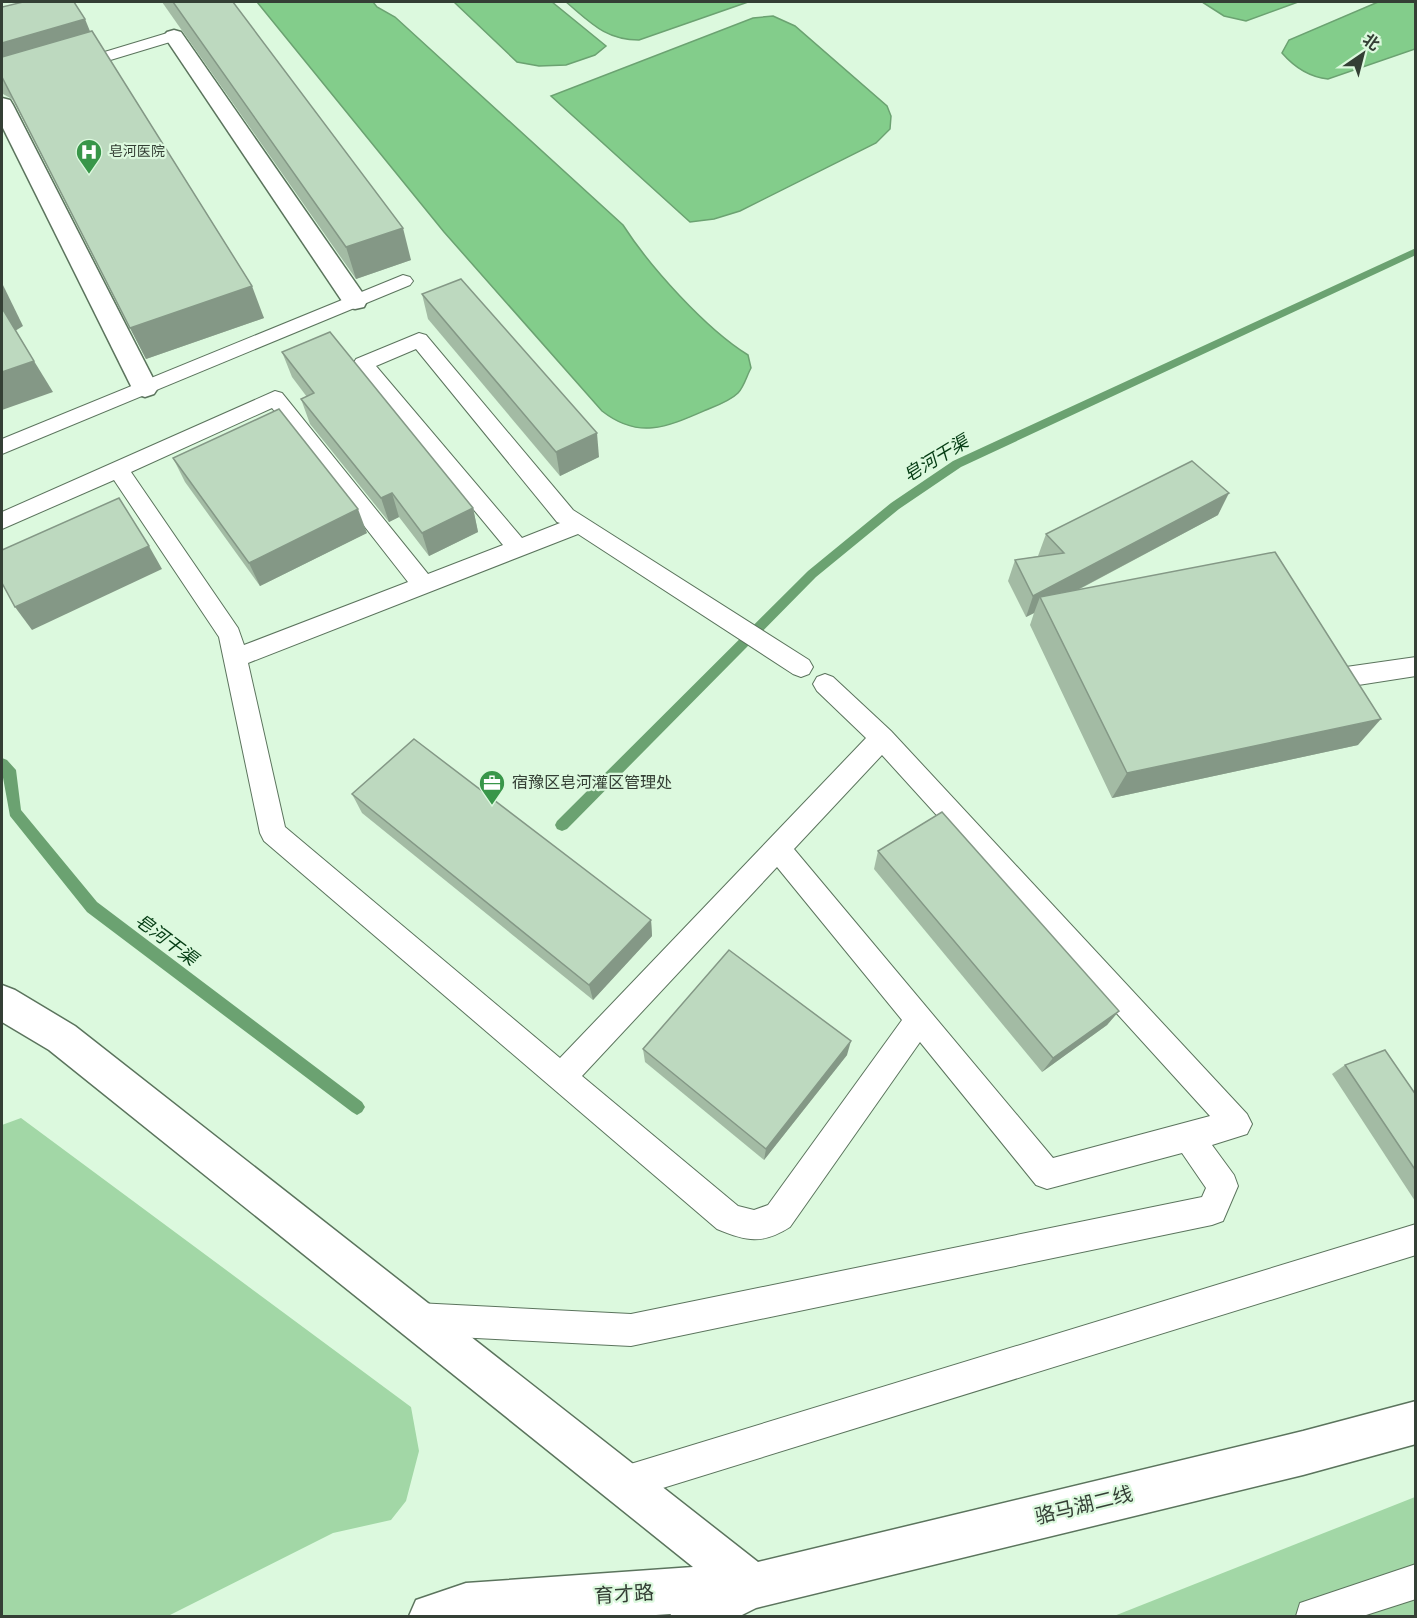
<svg xmlns="http://www.w3.org/2000/svg" width="1417" height="1618" viewBox="0 0 1417 1618" font-family="'Source Sans 3','Noto Sans SC',sans-serif">
<style>
.green{fill:#a2d7a6}
.water{fill:#83cd8b;stroke:#6ba271;stroke-width:1.5}
.lines{fill:none;stroke-linecap:round;stroke-linejoin:round}
.stream{fill:#6ba271;fill-rule:evenodd}
.service-casing{stroke:#5b745d;stroke-width:2}
.pedestrian-casing{stroke:#5b745d;stroke-width:3}
.tertiary-casing{stroke:#5b745d;stroke-width:3}
.service{fill:#fff;fill-rule:evenodd}
.pedestrian{fill:#fff;fill-rule:evenodd}
.tertiary{fill:#fff;fill-rule:evenodd}
.wall{fill:#a3bba4}
.shaded-wall{fill:#849886}
.building{fill:#bdd9bf;stroke:#849886;stroke-width:1.5}
.labels{text-anchor:middle;dominant-baseline:central;stroke-width:4.5;stroke-linejoin:round;paint-order:stroke}
.far-poi-label{font-size:14px;fill:#343f35;stroke:#dcf9de;text-anchor:start}
.poi-label{font-size:16px;fill:#343f35;stroke:#dcf9de;text-anchor:start}
.water-label{font-size:18px;font-style:italic;fill:#033b12;stroke:#dcf9de}
.near-street-label{font-size:20px;fill:#343f35;stroke:#dcf9de}
</style>
<rect width="100%" height="100%" fill="#dcf9de"/>
<g class="green">
<polygon points="21,1118 411,1407 419,1451 406,1501 391,1520 333,1533 168,1616 2,1616 2,1125"/>
<polygon points="1415,1497 1415,1616 1114,1616"/>
</g>
<g class="water">
<path d="M 257,2 L 373,2 L 377,7 L 395,17 L 623,225 C 650,267 706,329 748,355 L 751,368 C 747,375 744,387 738,393 C 730,401 716,406 706,410 C 667,427 639,440 602,411 L 444,232 Z"/>
<polygon points="454,2 552,2 606,46 595,55 566,65 539,66 517,62"/>
<path d="M 566,2 L 748,2 L 639,40 C 605,40 590,22 566,2 Z"/>
<polygon points="1202,2 1298,2 1246,21 1224,16"/>
<path d="M 1378,2 L 1415,2 L 1415,49 L 1328,79 C 1309,77 1295,68 1282,53 L 1289,40 Z"/>
<polygon points="773,16 795,26 887,106 891,116 890,129 876,143 740,211 714,219 690,222 551,96 753,18"/>
</g>
<g class="lines">
<g class="stream">
<polygon points="1416,248 1416,255 961,467 899,509 816,577 567,829 562,831 557,829 555,825 557,821 808,571 891,503 953,461"/>
<polygon points="2,758 7,760 16,770 21,810 97,902 362,1102 365,1107 362,1112 357,1115 352,1112 87,912 10,816 2,772"/>
</g>
<g class="service-casing">
<g id="service">
<polygon points="174,31 180,33 182,36 180,39 74,71 66,66 68,63"/>
<polygon points="403,275 410,277 413,281 410,285 2,454 2,439"/>
<path d="M 419,333 L 426,335 L 573,510 L 809,660 L 813,667 L 809,674 L 801,677 L 793,674 L 578,534 L 248,663 L 285,827 L 560,1058 L 866,738 L 817,691 L 813,684 L 817,677 L 825,674 L 833,677 L 891,731 L 1247,1114 L 1252,1124 L 1247,1134 L 1212,1145 L 1234,1175 L 1238,1186 L 1223,1221 L 1212,1225 L 631,1346 L 417,1335 L 406,1330 L 401,1319 L 406,1308 L 417,1303 L 631,1314 L 1202,1197 L 1206,1188 L 1182,1153 L 1047,1189 L 1036,1185 L 920,1042 L 790,1227 C 762,1245 746,1241 717,1229 L 264,841 L 260,833 L 219,637 L 114,480 L 2,529 L 2,512 L 275,391 L 282,393 L 428,574 L 503,545 L 353,364 L 356,359 ZM 416,349 L 557,522 L 560,523 L 522,538 L 376,366 ZM 272,408 L 408,582 L 244,645 L 238,628 L 131,472 ZM 882,755 L 1210,1116 L 1053,1158 L 794,849 ZM 777,867 L 902,1020 L 768,1205 L 754,1210 L 738,1206 L 582,1076 Z"/>
<polygon points="1416,657 1416,676 1339,688 1331,685 1327,678 1331,671 1339,668"/>
<polygon points="1416,1224 1416,1255 624,1500 612,1495 607,1483 612,1471 624,1466"/>
<polygon points="1416,1564 1416,1599 1363,1616 1296,1616 1300,1603"/>
</g>
</g>
<g class="pedestrian-casing">
<g id="pedestrian">
<polygon points="174,30 181,32 364,295 367,301 364,307 355,309 346,307 164,36 167,32"/>
<polygon points="2,98 10,100 13,105 158,388 154,394 145,397 136,394 132,388 2,126"/>
</g>
</g>
<g class="tertiary-casing">
<polygon id="tertiary" points="2,985 15,990 75,1026 758,1562 1303,1431 1416,1401 1416,1444 1303,1475 756,1608 740,1616 670,1616 671,1614 641,1616 409,1616 416,1600 466,1583 693,1567 49,1050 2,1022"/>
</g>
<use href="#service" class="service"/>
<use href="#pedestrian" class="pedestrian"/>
<use href="#tertiary" class="tertiary"/>
</g>
<g class="wall">
<polygon points="162,2 233,2 411,260 356,279"/>
<polygon points="2,7 90,32 264,318 146,359 15,104 12,99 3,94 2,90"/>
<polygon points="422,294 599,457 560,476 428,319"/>
<polygon points="282,352 473,508 478,532 429,556 399,517 389,522 310,424 301,399 307,397 292,377"/>
<polygon points="173,458 367,533 260,586 185,482"/>
<polygon points="1218,515 1078,590 1358,745 1112,798 1030,625 1034,613 1026,617 1008,581 1015,560 1039,556 1038,556 1046,534"/>
<polygon points="352,794 651,920 652,936 593,1000 362,813"/>
<polygon points="878,851 1119,1011 1107,1025 1042,1072 874,869"/>
<polygon points="643,1049 847,1055 764,1160 645,1062"/>
<polygon points="1345,1065 1416,1095 1416,1200 1415,1201 1332,1074"/>
</g>
<g class="shaded-wall">
<polygon points="85,19 98,51 2,77 2,43"/>
<polygon points="403,228 411,260 356,279 346,247"/>
<polygon points="2,283 23,326 15,331 2,308"/>
<polygon points="252,286 264,318 146,359 130,328"/>
<polygon points="34,361 53,392 2,410 2,372"/>
<polygon points="597,433 599,457 560,476 556,452"/>
<polygon points="392,493 399,517 389,522 381,498"/>
<polygon points="1229,493 1218,515 1045,607 1040,597 1034,613 1026,617 1033,596"/>
<polygon points="473,508 478,532 429,556 422,533"/>
<polygon points="358,509 367,533 260,586 249,563"/>
<polygon points="149,546 162,569 32,630 15,607"/>
<polygon points="1381,719 1358,745 1112,798 1127,773"/>
<polygon points="651,920 652,936 593,1000 589,985"/>
<polygon points="1119,1011 1107,1025 1042,1072 1053,1058"/>
<polygon points="851,1041 847,1055 764,1160 766,1149"/>
</g>
<g class="building">
<polygon points="23,2 74,2 85,19 2,43 2,7"/>
<polygon points="173,2 233,2 403,228 346,247"/>
<polygon points="92,31 252,286 130,328 2,77 2,57"/>
<polygon points="461,279 597,433 556,452 422,294"/>
<polygon points="2,308 34,361 2,372"/>
<polygon points="330,332 473,508 422,533 392,493 381,498 301,399 314,393 282,352"/>
<polygon points="279,409 358,509 249,563 173,458"/>
<polygon points="1192,461 1229,493 1033,596 1015,560 1064,553 1046,534"/>
<polygon points="119,498 149,546 15,607 2,583 2,550"/>
<polygon points="1275,552 1381,719 1127,773 1040,597"/>
<polygon points="414,739 651,920 589,985 352,794"/>
<polygon points="942,812 1119,1011 1053,1058 878,851"/>
<polygon points="729,950 851,1041 766,1149 643,1049"/>
<polygon points="1385,1050 1416,1095 1416,1171 1345,1065"/>
</g>
<defs>
<g id="hospital-pin" transform="scale(1.35)"><path d="M0 17L-7.5 6A9.5 9.5 0 1 1 7.5 6Z" fill="#389649" stroke="#dcf9de"/><path d="M-5-5h3v3.5h4V-5h3V5h-3V1.5h-4V5h-3Z" fill="#fff"/></g>
<g id="office-pin" transform="scale(1.35)"><path d="M0 17L-7.5 6A9.5 9.5 0 1 1 7.5 6Z" fill="#389649" stroke="#dcf9de"/><path d="M-6-3h4V-5.5h4V-3h4V5H-6ZM-1-4.5V-3h2v-1.5ZM-6 0V1H6V0Z" fill="#fff"/></g>
</defs>
<g fill-rule="evenodd">
<use href="#hospital-pin" x="89" y="152"/>
<use href="#office-pin" x="492" y="783"/>
</g>
<g class="labels">
<g class="far-poi-label">
<text x="109" y="152">皂河医院</text>
</g>
<g class="poi-label">
<text x="512" y="783">宿豫区皂河灌区管理处</text>
</g>
<g class="water-label">
<text transform="translate(936 459) rotate(-31)">皂河干渠</text>
<text transform="translate(166 940) rotate(37)">皂河干渠</text>
</g>
<g class="near-street-label">
<text transform="translate(1084 1506) rotate(-14)">骆马湖二线</text>
<text transform="translate(624 1595) rotate(-4)">育才路</text>
</g>
</g>
<rect width="1417" height="1618" fill="none" stroke="#343f35" stroke-width="6"/>
<g transform="translate(1363 54) rotate(35)" stroke="#dcf9de" stroke-width="4.5" paint-order="stroke">
<path d="M0-4.5L10 22L0 15L-10 22Z" fill="#343f35"/>
<text y="-9" font-size="16" font-weight="bold" text-anchor="middle" fill="#343f35">北</text>
</g>
</svg>
